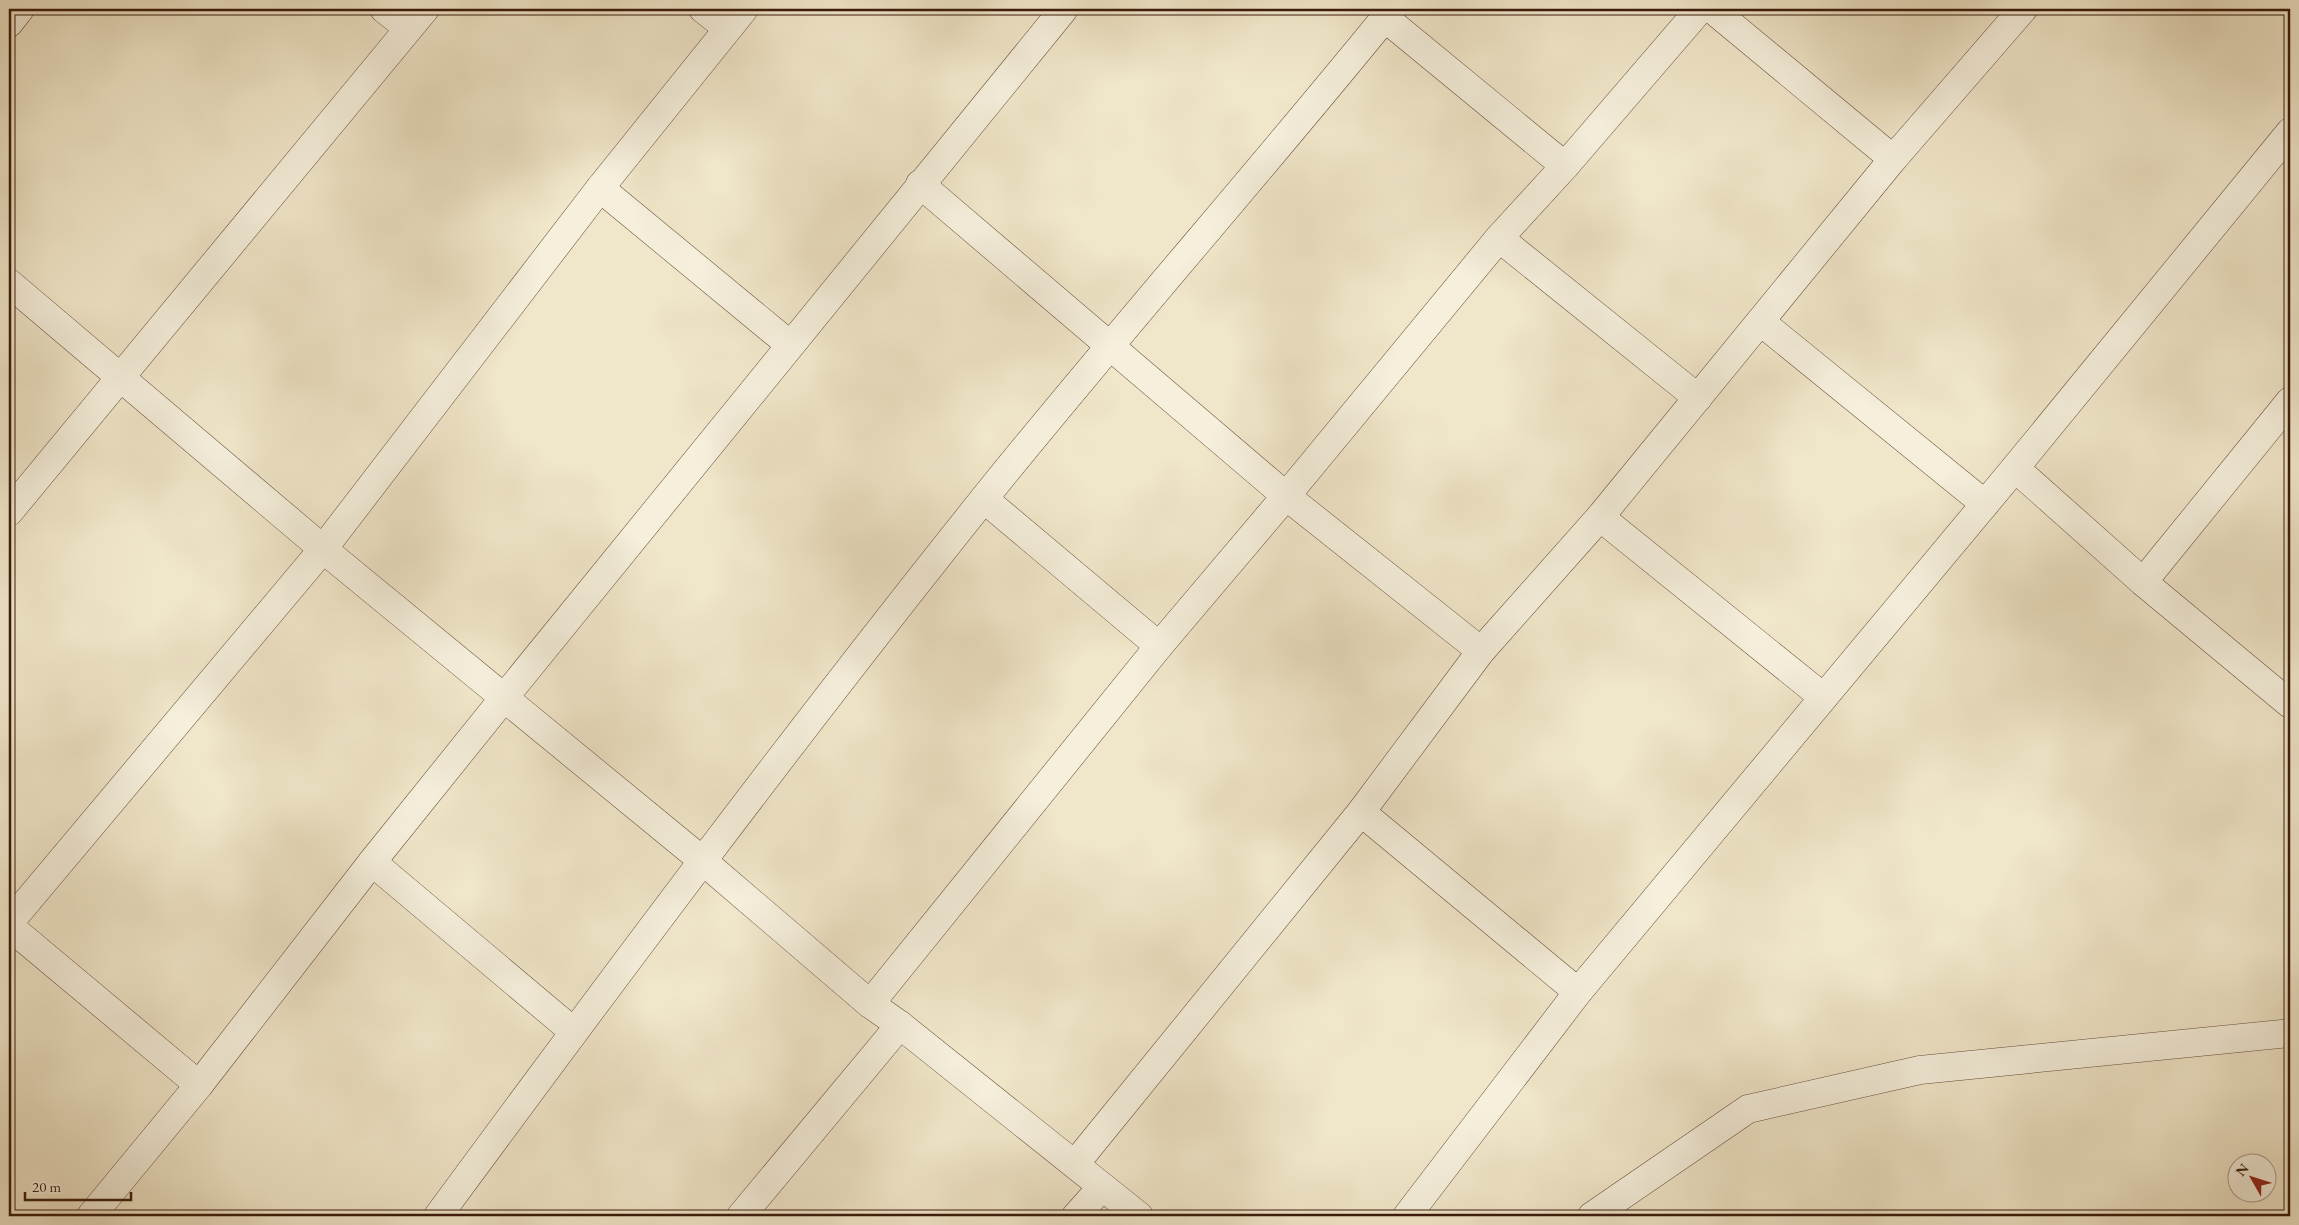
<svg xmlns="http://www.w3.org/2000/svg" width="2299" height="1225" viewBox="0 0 2299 1225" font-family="'EB Garamond',serif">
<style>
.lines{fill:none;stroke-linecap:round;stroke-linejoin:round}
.street-casing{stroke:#684e3b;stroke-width:29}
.secondary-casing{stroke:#3a1b0c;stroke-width:29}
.street{stroke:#f5efdc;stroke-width:28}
.secondary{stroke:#f5efdc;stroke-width:28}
</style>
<rect width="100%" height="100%" fill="#f0e6c9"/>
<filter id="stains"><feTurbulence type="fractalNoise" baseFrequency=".004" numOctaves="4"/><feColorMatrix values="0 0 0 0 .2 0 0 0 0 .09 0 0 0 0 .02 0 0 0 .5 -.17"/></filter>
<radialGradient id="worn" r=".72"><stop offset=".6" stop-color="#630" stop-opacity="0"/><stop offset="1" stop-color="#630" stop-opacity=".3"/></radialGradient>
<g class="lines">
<g class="street-casing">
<g id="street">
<polyline points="384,9 408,28"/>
<polyline points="703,9 727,28"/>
<polyline points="1712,9 1893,159"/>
<polyline points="1385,18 1565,166"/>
<polyline points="920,184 1286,496 1481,651"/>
<polyline points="600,188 789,344"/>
<polyline points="1499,238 1698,398"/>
<polyline points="9,283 323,549 703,861 870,1004 900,1025 1139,1216"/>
<polyline points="1761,322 1985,504"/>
<polyline points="2015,468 2143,582 2290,704"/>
<polyline points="984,499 1159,646"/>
<polyline points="9,512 425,9"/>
<polyline points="1600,517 1823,697"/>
<polyline points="2143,582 2290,401"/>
<polyline points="1361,812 1578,992"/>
<polyline points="372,862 574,1032"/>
<polyline points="9,923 323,549 600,188 744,9"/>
<polyline points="9,926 199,1085"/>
<polyline points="870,1004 1159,646 1286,496 1499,238 1565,166 1700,9"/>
<polyline points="1075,1164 1361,812 1481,651 1600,517 1893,159 2023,9"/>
<polyline points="91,1216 199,1085 372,862 503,699 1064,9"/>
<path d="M 438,1216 C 617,973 798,731 986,496 C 1119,331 1259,173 1392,9"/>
<polyline points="741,1216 900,1025"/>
<polyline points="1076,1216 1102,1187"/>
<polyline points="1407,1216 1578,992 2015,468 2290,132"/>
<polyline points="1592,1216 1748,1109 1920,1070 2290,1033"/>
</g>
</g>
<g class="secondary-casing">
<polyline id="secondary" points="9,23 20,9"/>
</g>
<use href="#street" class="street"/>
<use href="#secondary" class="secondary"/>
</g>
<rect width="2299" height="1225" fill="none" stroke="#f0e6c9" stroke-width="30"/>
<rect x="10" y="10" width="2279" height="1205" fill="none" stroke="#3a1b0c" stroke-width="2.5"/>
<rect x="15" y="15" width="2269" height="1195" fill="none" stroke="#3a1b0c"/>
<g transform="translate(2252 1178) rotate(309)"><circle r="24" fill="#f5efdc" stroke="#aa9a89"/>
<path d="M0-4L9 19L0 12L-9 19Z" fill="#8f2418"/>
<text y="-8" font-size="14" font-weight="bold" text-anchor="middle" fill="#3a1b0c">N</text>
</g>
<path d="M25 1192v8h106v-8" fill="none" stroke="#3a1b0c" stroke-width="2.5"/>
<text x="32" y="1192" font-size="15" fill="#3a1b0c" stroke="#f5efdc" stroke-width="4" paint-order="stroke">20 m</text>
<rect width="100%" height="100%" filter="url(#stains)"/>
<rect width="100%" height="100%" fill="url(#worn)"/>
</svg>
